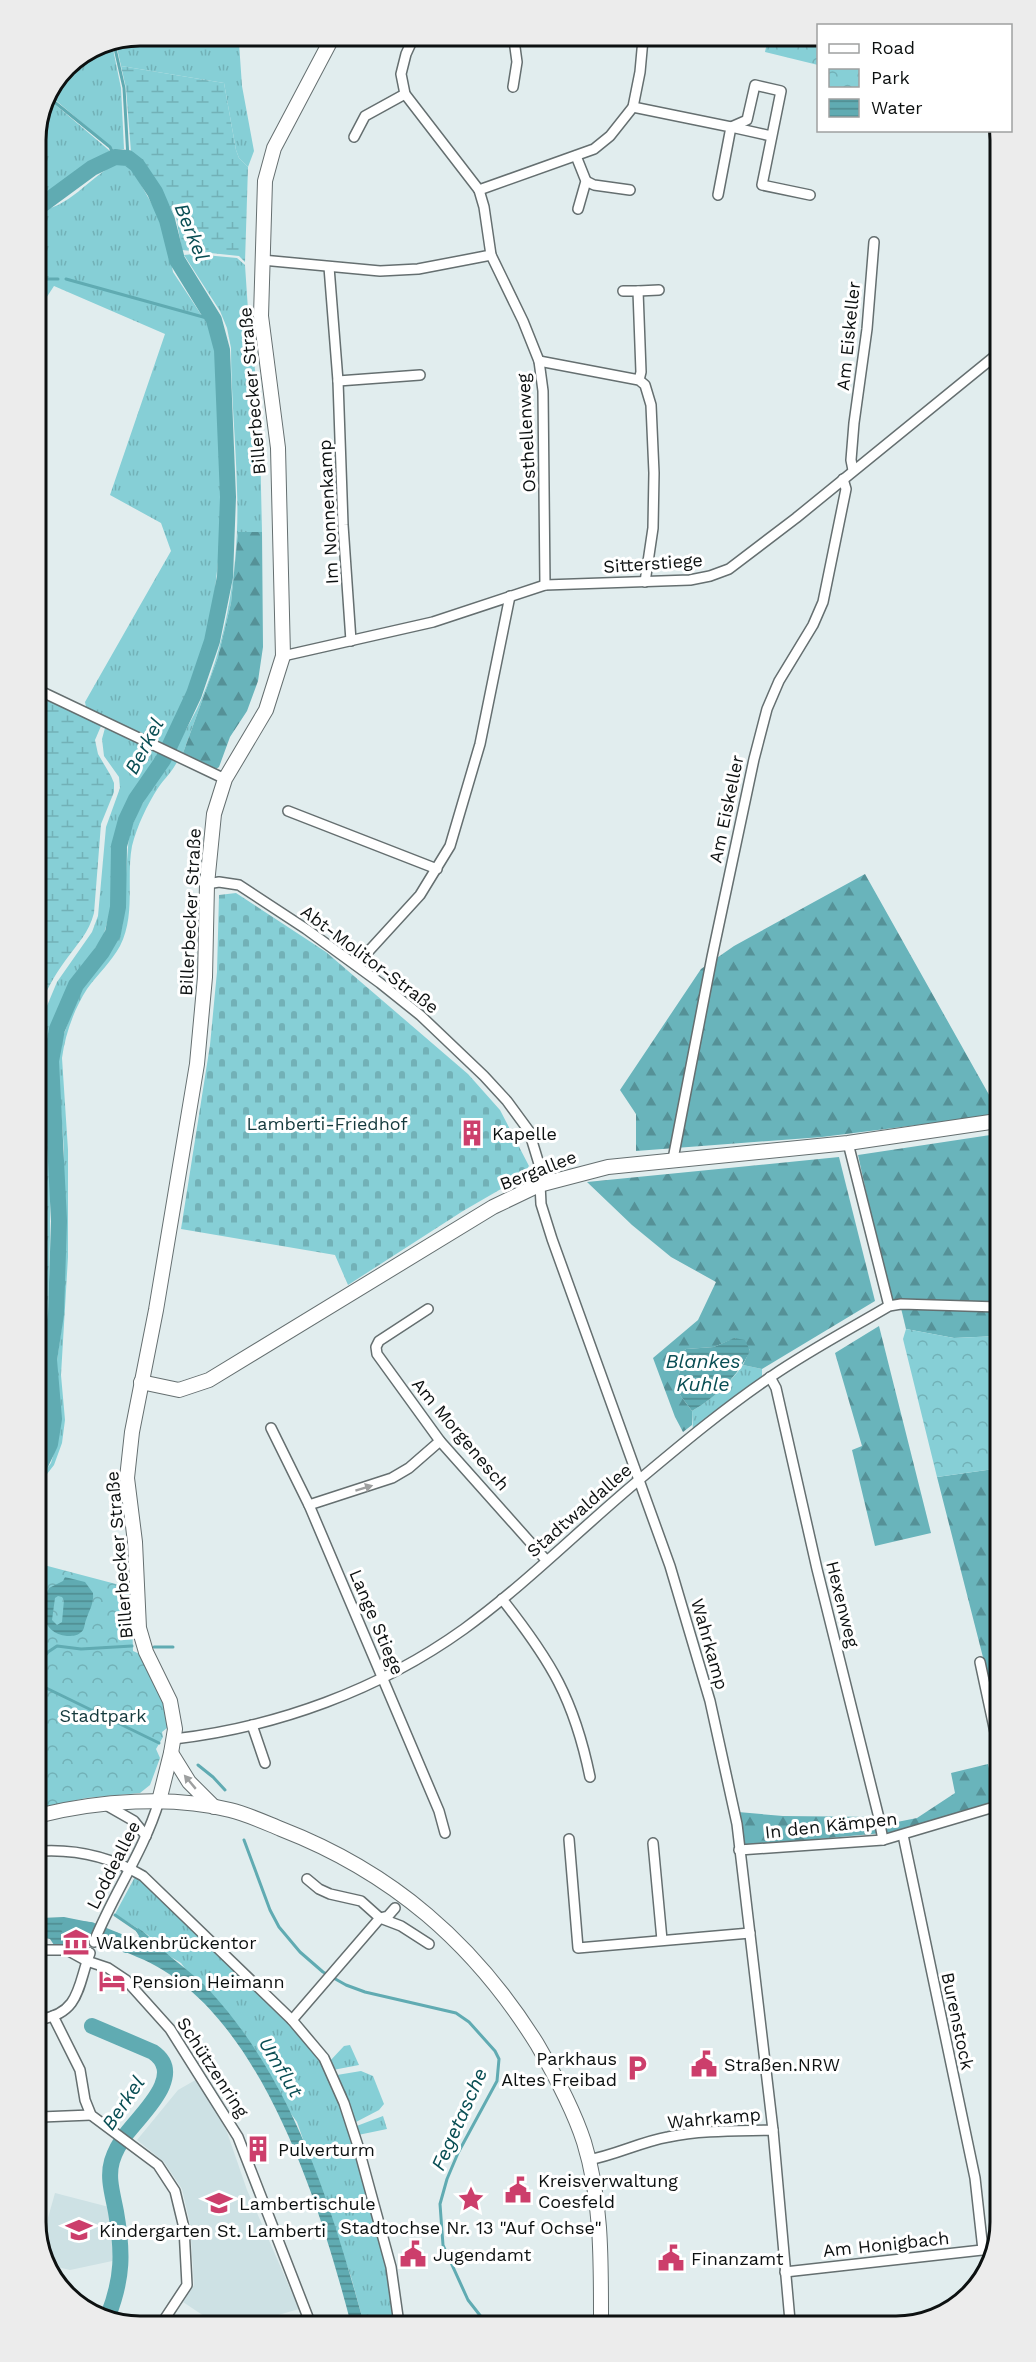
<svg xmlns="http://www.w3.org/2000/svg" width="1036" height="2362" viewBox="0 0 1036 2362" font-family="'Work Sans',sans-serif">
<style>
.built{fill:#cde1e4}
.grass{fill:url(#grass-tufts)}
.forest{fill:url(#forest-firs)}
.wetland{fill:url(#wetland-marsh)}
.cemetery{fill:url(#cemetery-stones)}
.park{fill:url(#park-crowns)}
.water{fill:url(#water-rules);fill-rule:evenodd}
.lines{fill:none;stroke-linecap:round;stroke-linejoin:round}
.stream{stroke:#60abb2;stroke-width:3}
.river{stroke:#60abb2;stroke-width:16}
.street-casing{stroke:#656f70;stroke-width:12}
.secondary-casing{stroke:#656f70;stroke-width:16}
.street{stroke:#fff;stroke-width:9}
.secondary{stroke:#fff;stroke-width:14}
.oneway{fill:#9ea0a0}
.labels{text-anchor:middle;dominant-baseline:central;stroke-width:6;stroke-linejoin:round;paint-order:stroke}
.street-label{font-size:18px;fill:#0d1111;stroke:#fff}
.park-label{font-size:18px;fill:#14393c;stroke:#fff}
.poi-label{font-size:18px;fill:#0d1111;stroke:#fff;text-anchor:start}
.water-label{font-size:20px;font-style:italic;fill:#094e54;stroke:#fff}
.rim{fill:none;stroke:#0d1111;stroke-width:3}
</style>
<defs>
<pattern id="grass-tufts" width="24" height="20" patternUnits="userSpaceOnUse" patternTransform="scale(1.5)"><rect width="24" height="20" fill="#86cfd6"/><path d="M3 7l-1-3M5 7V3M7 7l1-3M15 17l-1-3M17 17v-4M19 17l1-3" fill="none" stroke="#72b1b7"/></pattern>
<pattern id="forest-firs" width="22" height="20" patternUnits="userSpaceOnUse" patternTransform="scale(1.5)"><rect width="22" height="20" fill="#69b4bb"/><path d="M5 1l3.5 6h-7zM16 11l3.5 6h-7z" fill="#559197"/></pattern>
<pattern id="wetland-marsh" width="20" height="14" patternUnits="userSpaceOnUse" patternTransform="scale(1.5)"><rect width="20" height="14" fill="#86cfd6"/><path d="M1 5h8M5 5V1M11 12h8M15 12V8" fill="none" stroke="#72b1b7"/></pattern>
<pattern id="cemetery-stones" width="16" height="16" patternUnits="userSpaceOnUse" patternTransform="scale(1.5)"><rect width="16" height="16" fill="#86cfd6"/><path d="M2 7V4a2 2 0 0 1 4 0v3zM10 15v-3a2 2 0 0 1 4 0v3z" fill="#72b1b7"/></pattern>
<pattern id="park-crowns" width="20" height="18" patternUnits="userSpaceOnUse" patternTransform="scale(1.5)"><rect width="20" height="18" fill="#86cfd6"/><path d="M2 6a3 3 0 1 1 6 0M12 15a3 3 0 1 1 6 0" fill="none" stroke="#72b1b7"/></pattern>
<pattern id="water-rules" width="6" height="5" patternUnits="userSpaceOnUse" patternTransform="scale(1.5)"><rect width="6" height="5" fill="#60abb2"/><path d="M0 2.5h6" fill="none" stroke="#4e8a8f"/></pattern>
</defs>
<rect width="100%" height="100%" fill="#e1edee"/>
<g class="built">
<polygon points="199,2078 227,2132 247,2190 299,2309 244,2325 228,2325 204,2316 183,2302 194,2285 190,2224 182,2189 164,2162 137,2140 178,2090"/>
<polygon points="55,2193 109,2207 117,2260 70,2270 49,2265 42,2255 42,2239"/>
</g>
<g class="grass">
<polygon points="239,43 242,86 254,151 248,167 239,158 236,150 224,83 121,66 116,44"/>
<polygon points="101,44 112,44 121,88 124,149 114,150 53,98 67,66"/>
<path d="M 51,101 L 110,151 C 84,163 65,190 36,195 L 36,134 Z"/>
<path d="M 116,164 L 124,164 L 132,169 L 157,213 L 167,239 L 173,272 L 208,325 L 215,351 L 222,507 L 221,535 L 214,598 L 207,639 L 191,686 L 164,744 L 86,707 L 85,702 L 171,551 L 161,523 L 110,495 L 165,334 L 54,286 L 37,312 L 36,211 C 69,209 89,177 116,164 Z"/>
<path d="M 194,254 L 237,258 L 245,265 L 249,325 L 259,400 L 262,532 L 238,532 L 231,603 L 218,657 L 183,753 L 175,749 C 182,736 190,723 197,709 C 227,645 240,560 237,490 C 236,442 231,395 231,348 L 227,328 L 220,311 L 184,255 Z"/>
<polygon points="105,728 159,753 121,815 114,851 111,909 103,937 67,988 49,1031 46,1045 44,1076 50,1150 50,1237 48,1322 42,1363 48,1418 46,1438 40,1456 42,1224 39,1225 39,1025 57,982 92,932 98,916 106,827 120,788 119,777 104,756 102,739"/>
<path d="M 170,759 L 177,762 C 172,772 164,779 158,788 C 147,805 137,826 132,846 C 126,878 136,915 120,946 C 112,961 97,975 87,989 C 74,1009 65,1035 62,1058 L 68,1150 L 68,1257 L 61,1375 L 65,1420 L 62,1443 L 54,1465 L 40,1483 L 40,1478 L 51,1463 L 58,1439 L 60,1418 L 55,1375 L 62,1324 L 64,1198 L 64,1149 L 58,1073 L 59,1048 L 78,995 L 115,944 L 122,928 L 129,834 C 138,807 155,783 170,759 Z"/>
<path d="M 743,1365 L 762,1369 L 762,1378 L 693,1433 L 692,1411 C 711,1400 730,1383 743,1365 Z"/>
<polygon points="136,1875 276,2007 313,2048 325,2068 355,2140 386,2269 395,2324 364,2324 351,2277 297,2122 181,1963 166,1954 148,1935 115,1914"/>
<polygon points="350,2045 359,2065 333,2070 329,2062 344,2046"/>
<polygon points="361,2071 373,2076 384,2104 379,2110 356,2122 337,2075"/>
<polygon points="383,2116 387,2129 358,2135 354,2127"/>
</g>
<g class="forest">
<polygon points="238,532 262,532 263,647 258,681 247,711 230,737 219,767 216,769 183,753 218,657 231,603"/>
<polygon points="865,874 997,1109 997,1115 822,1137 636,1151 636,1114 620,1090 701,969 734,946"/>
<polygon points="997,1134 998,1304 890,1300 858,1155"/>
<polygon points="839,1157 875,1301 762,1369 743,1365 750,1350 735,1338 714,1347 686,1349 679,1354 676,1363 680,1373 680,1395 692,1411 692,1425 683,1432 675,1417 653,1358 698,1320 716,1282 671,1257 632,1225 587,1182"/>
<polygon points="901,1308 998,1311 998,1336 954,1338 906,1329"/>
<polygon points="879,1326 931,1533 875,1546 852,1450 862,1446 835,1353"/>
<polygon points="998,1465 999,1720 937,1477 994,1469"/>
<polygon points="988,1764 997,1803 905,1831 741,1846 738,1812 783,1816 879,1817 882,1825 917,1818 955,1793 951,1773"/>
</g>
<g class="wetland">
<polygon points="121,66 224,83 236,150 239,158 248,167 245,262 239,256 182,250 176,217 151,175 131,152 126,88"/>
<path d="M 38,695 L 101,726 L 95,740 L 98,754 L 111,776 L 114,783 L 114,792 L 101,824 L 94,913 C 89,933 77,944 65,961 C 54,976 45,993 38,1010 Z"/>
</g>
<polygon class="cemetery" points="236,893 326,952 468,1074 500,1110 529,1166 520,1178 463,1211 348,1285 335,1255 181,1229 210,1045 217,972 219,895"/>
<g class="park">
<polygon points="818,37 818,65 765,52 768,38"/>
<polygon points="906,1329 954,1338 998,1336 998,1466 994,1469 937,1477 903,1339"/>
<path d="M 40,1564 L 131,1588 L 133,1651 L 142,1655 C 153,1679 168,1701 167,1728 L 162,1732 L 163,1737 L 156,1749 L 160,1758 L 150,1785 L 140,1793 L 86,1798 L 41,1808 Z"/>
</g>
<g class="water">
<path d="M 734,1338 L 745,1340 L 750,1351 C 738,1376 716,1397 692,1411 L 680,1395 L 680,1373 L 676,1363 L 679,1354 L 686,1349 L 714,1347 Z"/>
<path d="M 65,1577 L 85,1582 L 93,1593 C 94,1604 89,1610 86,1620 C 84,1625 85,1630 80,1633 C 77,1636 71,1636 67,1636 C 41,1633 39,1608 49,1588 L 63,1581 ZM 58,1596 L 62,1597 L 64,1600 L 62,1622 L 57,1625 L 52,1620 L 55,1598 Z"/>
<polygon points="64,1917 94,1923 88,1937 70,1934 65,1936 65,1944 56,1948 50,1939 41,1937 41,1918"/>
<path d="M 138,1928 C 149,1935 155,1944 165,1952 C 180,1965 196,1976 210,1991 C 295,2084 331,2205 364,2324 L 351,2324 C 320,2206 260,2006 137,1957 C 125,1952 116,1946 103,1944 L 108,1930 L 118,1933 L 138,1946 L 136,1942 L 139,1936 L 136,1931 Z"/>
</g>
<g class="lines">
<g class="stream">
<polyline points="114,44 124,88 128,158"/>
<polyline points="52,100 110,147 115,157"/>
<polyline points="37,279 58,279"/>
<polyline points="66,279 214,320"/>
<polyline points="154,1647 173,1647"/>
<polyline points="40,1662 48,1652 57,1646 81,1649 132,1646"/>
<polyline points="40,1685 159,1743"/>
<polyline points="198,1765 213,1777 225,1790"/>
<polyline points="244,1840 270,1910 279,1927 300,1952 323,1972 346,1985 365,1992 456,2013 469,2022 495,2051 499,2059 497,2081 458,2153 447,2179 440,2204 443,2245 468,2300 486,2323"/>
<polyline points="115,1915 140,1932"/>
</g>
<g class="river">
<polyline points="36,203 43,204 92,168 115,157 128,158 137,165 155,192 167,220 177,260 214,320 222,350 228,497 225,577 212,641 194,694 163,760 136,799 126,820 119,846 118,907 113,933 102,952 76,985 57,1029 51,1061 59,1221 56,1314 49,1360 54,1419 50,1444 40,1465"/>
<polyline points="69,1928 90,1930 127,1945"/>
<path d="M 92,2026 L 153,2052 C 186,2075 142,2113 127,2133 C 121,2141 115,2151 112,2161 C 107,2178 113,2195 116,2212 C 123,2252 123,2278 108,2316"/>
</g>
<g class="street-casing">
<g id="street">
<polyline points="412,41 406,54 401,74 405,94 479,190 594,149 610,136 633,107 640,72 643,39"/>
<polyline points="513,87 517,62 514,40"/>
<polyline points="633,107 731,127 718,195"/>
<polyline points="771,136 731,127 747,120 755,85 781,91 762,185 810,195"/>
<polyline points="354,137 365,116 405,94"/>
<polyline points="576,156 586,181 578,209"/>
<polyline points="586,181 594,185 630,190"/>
<polyline points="479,190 484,207 491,255 523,321 539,361 543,391 545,585"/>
<polyline points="262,260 380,271 418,269 491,255"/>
<polyline points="329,267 338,381 343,525 351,641"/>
<polyline points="623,291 638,291 641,372 639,380"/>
<polyline points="638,291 659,290"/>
<polyline points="539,361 639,380 645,385 651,405 654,473 653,528 645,582"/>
<polyline points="338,381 420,375"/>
<polyline points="853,470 851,460 854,423 867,329 874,242"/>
<polyline points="283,656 433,622 545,585 690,580 710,576 729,569 796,518 995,356"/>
<polyline points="38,690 225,779"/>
<polyline points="288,811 437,869"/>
<polyline points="207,884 219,882 239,885 306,929 380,983 420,1015 484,1076 507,1101 529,1131 539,1164 541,1204 552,1239 670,1566 710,1701 737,1824 773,2130 790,2321"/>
<polyline points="356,965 420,895 450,846 480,744 510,596"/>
<polyline points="848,1143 889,1306"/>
<polyline points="673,1159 712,957 754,759 767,709 779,681 813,625 823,602 846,489 843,479"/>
<polyline points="428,1309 379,1341 376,1347 377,1354 440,1441 546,1560"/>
<polyline points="770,1377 776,1388 817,1569 878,1814 883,1840"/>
<polyline points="271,1428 309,1505 439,1811 445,1833"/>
<polyline points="309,1505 392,1478 409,1468 440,1441"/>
<path d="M 502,1599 C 551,1661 574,1699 590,1777"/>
<polyline points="980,1662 999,1751"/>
<polyline points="252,1725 265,1763"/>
<path d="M 174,1739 C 277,1727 379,1690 464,1629 C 526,1584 581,1528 640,1479 C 683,1443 726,1407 772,1376 C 810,1350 850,1329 889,1306 L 901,1304 L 998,1307"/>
<polyline points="106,1805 134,1821 146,1836"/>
<polyline points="903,1835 975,2178 983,2250"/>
<polyline points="569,1839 578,1948 750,1933"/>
<polyline points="653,1843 662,1940"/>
<polyline points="739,1850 883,1840 994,1807"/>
<path d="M 41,1851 C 79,1849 111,1857 143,1876 L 292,2020 L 324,2058 L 344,2103 L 358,2146 L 391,2267 L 399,2324"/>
<polyline points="307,1879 319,1889 330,1894 361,1901 380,1918 401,1926 429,1944"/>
<path d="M 94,1942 C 113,1894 144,1851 159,1801"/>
<polyline points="41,1950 67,1950 87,1961 108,1968 126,1980 170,2029 238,2137 311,2325"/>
<polyline points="53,2016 80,2070 85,2100 91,2115 158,2165 175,2191 184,2228 187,2285 160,2326"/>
<path d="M 41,2019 C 81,2013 78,1983 90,1953"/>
<polyline points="292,2020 380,1918 388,1916 395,1908"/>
<polyline points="41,2117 91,2115"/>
<path d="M 588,2160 C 616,2155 640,2142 668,2137 C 702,2130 739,2131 773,2130"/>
<polyline points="785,2272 991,2249"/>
</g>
</g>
<g class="secondary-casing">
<g id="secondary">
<polyline points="141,1382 179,1390 209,1380 493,1207 539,1185 608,1167 848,1143 997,1121"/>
<polyline points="171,1753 189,1782 214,1807"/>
<polyline points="159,1801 171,1753 175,1729 170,1701 146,1652 139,1628 135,1542 127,1478 132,1432 156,1310 197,1064 205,977 207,884 214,814 225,779 266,710 283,656 278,448 261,316 265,181 274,148 330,42"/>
<path d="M 41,1815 C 98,1801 172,1795 230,1810 C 247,1814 264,1822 281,1829 C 392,1872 474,1943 537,2044 C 555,2075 573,2108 584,2142 C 602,2200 601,2262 601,2323"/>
</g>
</g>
<use href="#street" class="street"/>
<use href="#secondary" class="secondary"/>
</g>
<defs><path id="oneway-solid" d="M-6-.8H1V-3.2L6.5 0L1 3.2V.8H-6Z" transform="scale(1.5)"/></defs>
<g class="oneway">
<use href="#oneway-solid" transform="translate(364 1488) rotate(-17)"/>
<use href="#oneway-solid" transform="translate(190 1782) rotate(-130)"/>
</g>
<defs>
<g id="building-bare" transform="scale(2.07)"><path d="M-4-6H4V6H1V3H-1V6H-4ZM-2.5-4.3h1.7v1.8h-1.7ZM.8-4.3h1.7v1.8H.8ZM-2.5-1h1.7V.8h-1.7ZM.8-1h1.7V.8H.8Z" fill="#cc3e6b" stroke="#fff" stroke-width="2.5" paint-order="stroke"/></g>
<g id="museum-bare" transform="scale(2.07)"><path d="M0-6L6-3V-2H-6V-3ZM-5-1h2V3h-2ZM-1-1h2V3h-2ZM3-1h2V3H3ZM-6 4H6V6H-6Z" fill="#cc3e6b" stroke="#fff" stroke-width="2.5" paint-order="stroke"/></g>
<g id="hotel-bare" transform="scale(2.07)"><path d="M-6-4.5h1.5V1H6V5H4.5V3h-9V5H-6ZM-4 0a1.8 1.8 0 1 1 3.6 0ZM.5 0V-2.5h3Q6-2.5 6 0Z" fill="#cc3e6b" stroke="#fff" stroke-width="2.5" paint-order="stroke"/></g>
<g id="civic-bare" transform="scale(2.07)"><path d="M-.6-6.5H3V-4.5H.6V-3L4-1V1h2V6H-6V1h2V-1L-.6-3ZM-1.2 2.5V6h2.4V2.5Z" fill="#cc3e6b" stroke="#fff" stroke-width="2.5" paint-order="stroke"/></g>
<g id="parking-bare" transform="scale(2.07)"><path d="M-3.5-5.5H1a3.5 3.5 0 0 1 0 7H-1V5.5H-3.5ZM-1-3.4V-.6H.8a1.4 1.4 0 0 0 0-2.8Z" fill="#cc3e6b" stroke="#fff" stroke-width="2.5" paint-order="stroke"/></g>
<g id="sight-bare" transform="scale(2.07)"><path d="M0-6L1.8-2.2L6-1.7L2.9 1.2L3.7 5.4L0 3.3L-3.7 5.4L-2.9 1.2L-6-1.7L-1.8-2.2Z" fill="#cc3e6b" stroke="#fff" stroke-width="2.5" paint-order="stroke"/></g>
<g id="school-bare" transform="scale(2.07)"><path d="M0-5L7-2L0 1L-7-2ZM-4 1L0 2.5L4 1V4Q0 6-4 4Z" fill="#cc3e6b" stroke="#fff" stroke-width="2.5" paint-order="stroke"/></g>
</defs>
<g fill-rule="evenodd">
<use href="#building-bare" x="472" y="1133"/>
<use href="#museum-bare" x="76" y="1942"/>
<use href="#hotel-bare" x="112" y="1981"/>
<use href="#civic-bare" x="704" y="2064"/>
<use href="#parking-bare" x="637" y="2068"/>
<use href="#building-bare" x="258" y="2149"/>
<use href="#civic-bare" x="518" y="2190"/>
<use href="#sight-bare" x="471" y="2199"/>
<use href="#school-bare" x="219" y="2203"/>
<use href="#school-bare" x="79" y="2230"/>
<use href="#civic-bare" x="413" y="2254"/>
<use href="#civic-bare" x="671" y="2258"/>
</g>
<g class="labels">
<g class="street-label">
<text transform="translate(848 336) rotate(-84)">Am Eiskeller</text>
<text transform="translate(252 391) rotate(-95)">Billerbecker Straße</text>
<text transform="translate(526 433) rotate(-93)">Osthellenweg</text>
<text transform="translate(328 512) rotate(-93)">Im Nonnenkamp</text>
<text transform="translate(653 563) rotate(-4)">Sitterstiege</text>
<text transform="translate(726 809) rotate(-78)">Am Eiskeller</text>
<text transform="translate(190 912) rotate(-87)">Billerbecker Straße</text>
<text transform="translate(370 959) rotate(37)">Abt-Molitor-Straße</text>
<text transform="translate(538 1170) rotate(-21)">Bergallee</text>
<text transform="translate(461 1434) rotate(50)">Am Morgenesch</text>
<text transform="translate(579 1510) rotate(-41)">Stadtwaldallee</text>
<text transform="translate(119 1555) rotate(-95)">Billerbecker Straße</text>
<text transform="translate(843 1604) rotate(76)">Hexenweg</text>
<text transform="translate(377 1622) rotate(67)">Lange Stiege</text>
<text transform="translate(710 1644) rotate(74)">Wahrkamp</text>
<text transform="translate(831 1825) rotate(-6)">In den Kämpen</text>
<text transform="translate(113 1865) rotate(-63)">Loddeallee</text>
<text transform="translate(958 2021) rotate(78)">Burenstock</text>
<text transform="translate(213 2067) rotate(57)">Schützenring</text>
<text transform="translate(714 2118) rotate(-5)">Wahrkamp</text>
<text transform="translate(886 2244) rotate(-6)">Am Honigbach</text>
</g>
<g class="park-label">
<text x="327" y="1123">Lamberti-Friedhof</text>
<text x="103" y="1715">Stadtpark</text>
</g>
<g class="poi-label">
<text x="492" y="1133">Kapelle</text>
<text x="96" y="1942">Walkenbrückentor</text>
<text x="132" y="1981">Pension Heimann</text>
<text x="617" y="2058" text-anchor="end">Parkhaus<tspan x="617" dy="21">Altes Freibad</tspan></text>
<text x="724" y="2064">Straßen.NRW</text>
<text x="278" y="2149">Pulverturm</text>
<text x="538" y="2180">Kreisverwaltung<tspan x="538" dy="21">Coesfeld</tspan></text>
<text x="239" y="2203">Lambertischule</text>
<text x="471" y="2227" text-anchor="middle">Stadtochse Nr. 13 "Auf Ochse"</text>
<text x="99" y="2230">Kindergarten St. Lamberti</text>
<text x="433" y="2254">Jugendamt</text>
<text x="691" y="2258">Finanzamt</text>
</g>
<g class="water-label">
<text transform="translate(192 232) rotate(68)">Berkel</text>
<text transform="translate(144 746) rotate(-62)">Berkel</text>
<text x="703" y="1361">Blankes<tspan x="703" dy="23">Kuhle</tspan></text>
<text transform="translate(281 2067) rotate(59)">Umflut</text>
<text transform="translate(123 2103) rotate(-56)">Berkel</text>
<text transform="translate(459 2119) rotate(-66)">Fegetasche</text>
</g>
</g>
<path d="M0 0H1036V2362H0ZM140 46H896A94 94 0 0 1 990 140V2222A94 94 0 0 1 896 2316H140A94 94 0 0 1 46 2222V140A94 94 0 0 1 140 46Z" fill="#ececec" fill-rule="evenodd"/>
<path class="rim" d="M140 46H896A94 94 0 0 1 990 140V2222A94 94 0 0 1 896 2316H140A94 94 0 0 1 46 2222V140A94 94 0 0 1 140 46Z"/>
<rect x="817" y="24" width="195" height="108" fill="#ffffff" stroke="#9ea0a0" stroke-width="1.5"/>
<rect x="829" y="44" width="30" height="9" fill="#ffffff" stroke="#9ea0a0" stroke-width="1.5"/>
<text x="871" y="54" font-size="18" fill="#0d1111">Road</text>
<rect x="829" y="69" width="30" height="18" fill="url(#park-crowns)" stroke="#9ea0a0" stroke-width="1.5"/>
<text x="871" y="84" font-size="18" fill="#0d1111">Park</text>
<rect x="829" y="99" width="30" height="18" fill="url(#water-rules)" stroke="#9ea0a0" stroke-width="1.5"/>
<text x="871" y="114" font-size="18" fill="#0d1111">Water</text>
</svg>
